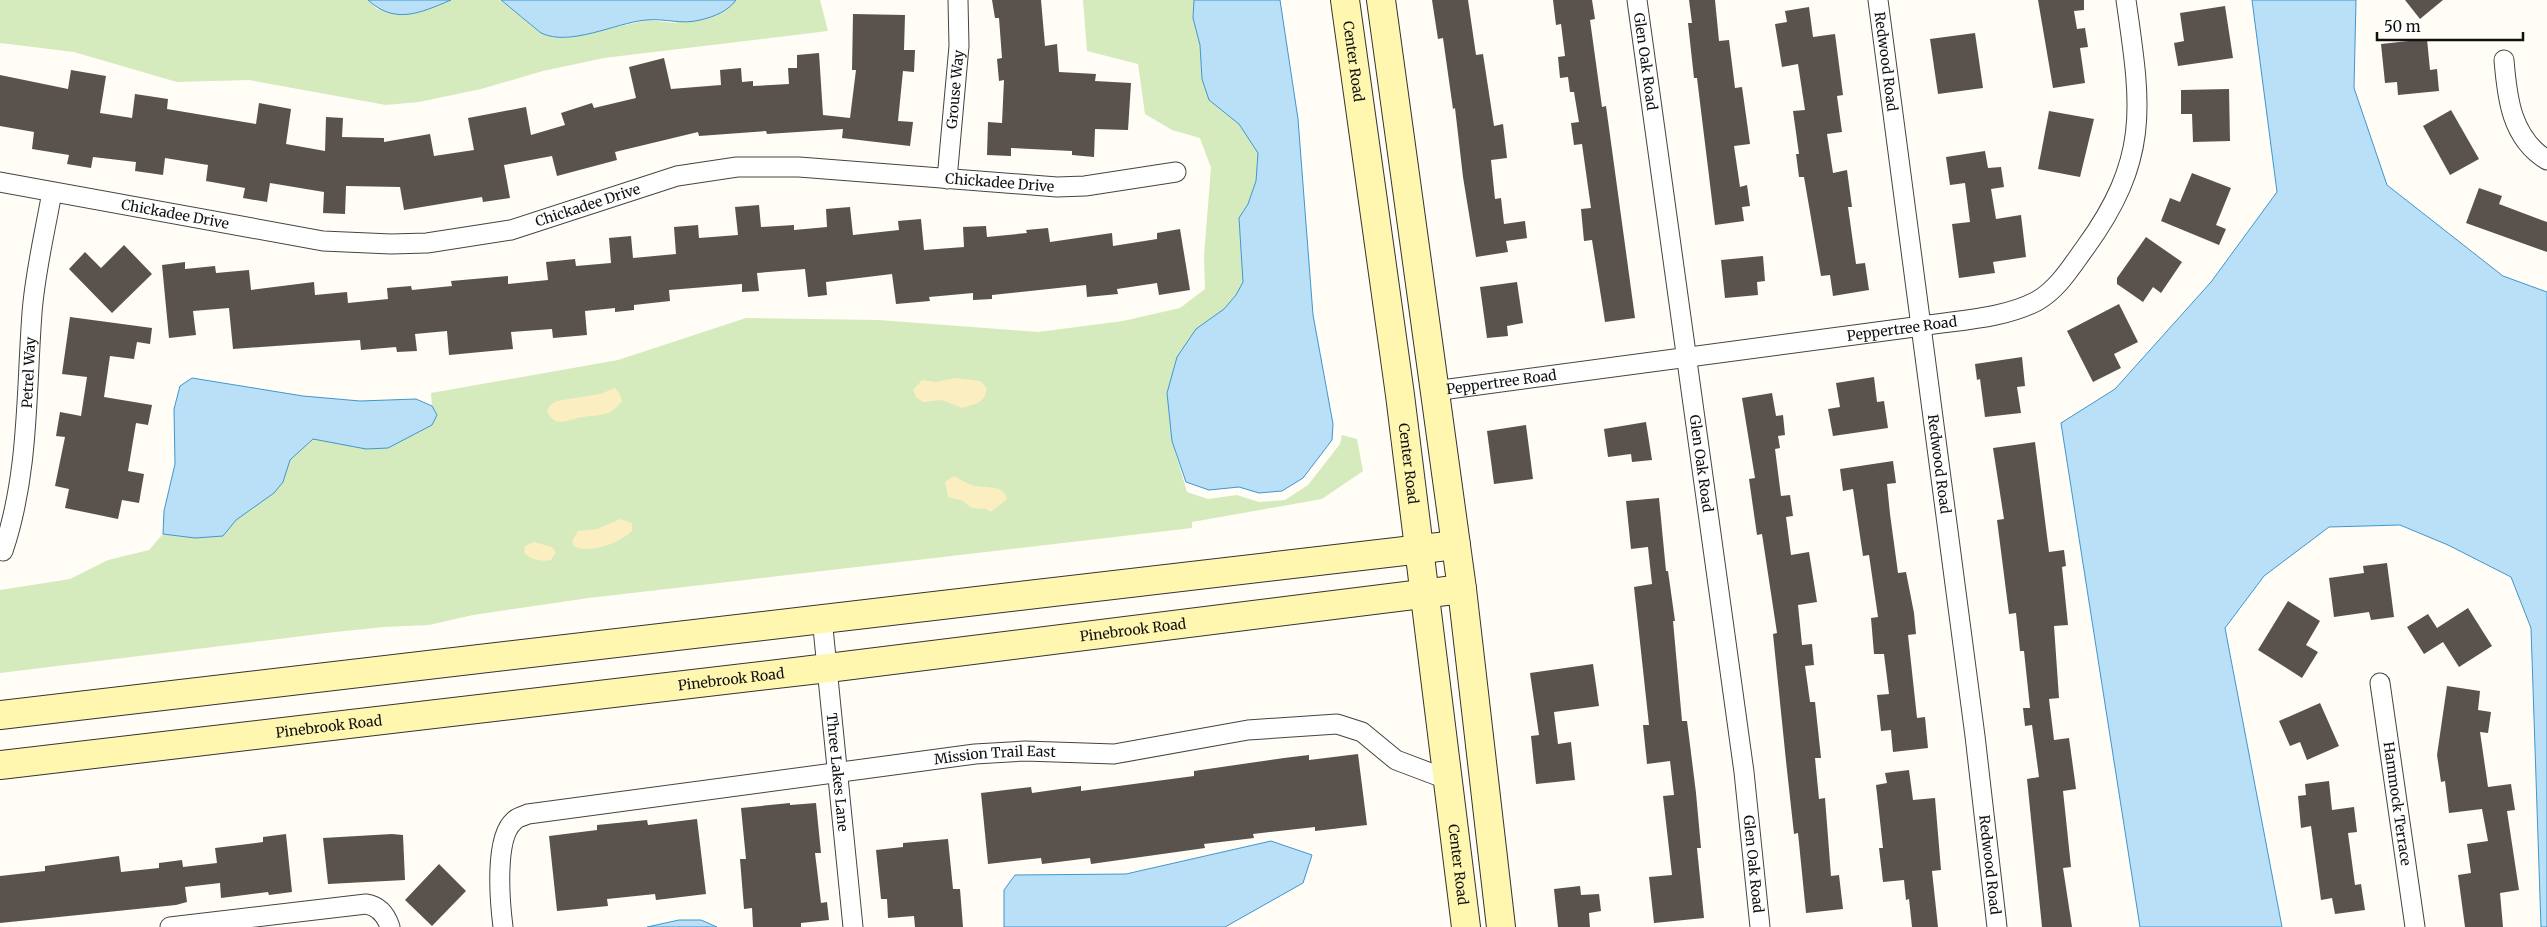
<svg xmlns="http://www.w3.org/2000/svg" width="2547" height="927" viewBox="0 0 2547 927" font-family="Merriweather,serif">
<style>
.green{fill:#d5ebbd}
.sand{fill:#fbeec1}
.water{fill:#b9e0f7;stroke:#3f96cf}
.building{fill:#5a524d}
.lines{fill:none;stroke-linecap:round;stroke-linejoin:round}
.street-casing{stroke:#444;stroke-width:21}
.secondary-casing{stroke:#333;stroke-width:30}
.street{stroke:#fff;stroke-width:19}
.secondary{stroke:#fff6b0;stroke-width:28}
.labels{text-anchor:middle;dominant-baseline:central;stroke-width:5;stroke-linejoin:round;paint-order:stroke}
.street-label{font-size:14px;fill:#111;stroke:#fff}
</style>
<rect width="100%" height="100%" fill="#fffdf5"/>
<g class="green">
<polygon points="0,0 368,0 377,9 413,13 451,0 500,0 541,33 549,36 566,38 648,20 675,23 736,0 820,0 828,31 604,58 543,71 481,89 419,102 386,105 249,80 177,82 74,52 0,43"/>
<polygon points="1083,0 1194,0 1193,18 1200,45 1202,79 1209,100 1239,124 1258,153 1256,181 1248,204 1239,219 1243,282 1236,295 1224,309 1196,329 1177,357 1167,393 1172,441 1187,492 1208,499 1237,495 1259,502 1285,500 1308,485 1340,444 1342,435 1357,439 1363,471 1322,499 1192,522 1192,528 589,598 473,615 429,625 384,627 335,632 0,673 0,590 70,579 108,560 149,550 163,534 195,538 223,536 236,520 274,493 283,482 290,460 313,439 337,442 437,415 432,406 431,393 618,360 746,318 879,320 1038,332 1123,321 1180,308 1205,289 1204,256 1211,168 1200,138 1172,130 1145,114 1138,64 1087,51"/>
</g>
<g class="sand">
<polygon points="955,378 981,381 987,389 984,398 978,403 962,408 942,400 923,402 916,397 913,390 922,380 936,382"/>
<path d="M 615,388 L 620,394 L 622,401 C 609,418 601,414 583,417 C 568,419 557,429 547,412 L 550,405 L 556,401 L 600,394 Z"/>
<path d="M 954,476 C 960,479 965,483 972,485 C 983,489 1003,483 1007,499 L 991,512 L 986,509 L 971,508 L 963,501 L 948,497 L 945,482 Z"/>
<path d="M 620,519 L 632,523 L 632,531 C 619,543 589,555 574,546 L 572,541 L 578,531 L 597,529 Z"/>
<path d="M 534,542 L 552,547 L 556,552 L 551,560 C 542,562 531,560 524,553 L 525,546 Z"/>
</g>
<g class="water">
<path d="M 368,0 L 451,0 C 420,13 395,25 368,0 Z"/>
<path d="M 501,0 L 736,0 C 728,11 714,17 700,20 C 682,25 664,18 646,20 C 615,23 570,47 541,33 Z"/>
<polygon points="1194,0 1280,0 1298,119 1313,315 1333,424 1332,440 1303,478 1282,491 1259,493 1239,487 1209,490 1186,482 1172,441 1167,393 1177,357 1196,329 1224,309 1236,295 1243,282 1239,218 1248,204 1256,181 1258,153 1239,124 1209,100 1202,79 1200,45 1193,18"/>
<polygon points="2252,0 2356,0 2354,88 2387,185 2503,276 2547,292 2547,927 2541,927 2531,628 2511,577 2448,545 2400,525 2329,527 2264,576 2225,628 2282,927 2140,927 2061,423 2115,389 2211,282 2277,192"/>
<polygon points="192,378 303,396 360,401 416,399 432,406 437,415 432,425 388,448 366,449 313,439 290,460 283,482 274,493 236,520 223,536 195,538 163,534 164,511 175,464 174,409 180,386"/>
<polygon points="1271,841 1312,855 1303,883 1225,927 1004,927 1004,890 1015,875 1126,874"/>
<polygon points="679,920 701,920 717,927 647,927"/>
</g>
<g class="building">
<polygon points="992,0 1041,0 1045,46 1057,44 1059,72 1096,74 1095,81 1131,83 1128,130 1095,129 1094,157 1072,155 1072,151 1011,148 1011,156 987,155 988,122 1002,123 1004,80 999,81 997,59 1002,58 999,18 995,18"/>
<polygon points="1432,0 1468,0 1476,55 1483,54 1494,126 1503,124 1507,158 1491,160 1495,199 1501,198 1504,224 1525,221 1527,238 1506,241 1508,252 1476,257 1463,177 1455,108 1453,109 1443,38 1438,39"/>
<polygon points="1553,0 1592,0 1595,19 1590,20 1602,107 1606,106 1635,318 1605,322 1592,240 1584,241 1581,209 1591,208 1588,187 1582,144 1574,145 1571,123 1579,122 1574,92 1570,92 1568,77 1560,78 1558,57 1565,56 1561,24 1556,25"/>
<polygon points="1689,0 1715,0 1719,41 1729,40 1735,88 1742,87 1750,144 1734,146 1740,187 1747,185 1750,206 1742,207 1744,221 1715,225 1697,78 1694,78 1688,23 1692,23"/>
<polygon points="2038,0 2084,0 2084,10 2074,11 2077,29 2085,28 2088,47 2080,48 2085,83 2053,88"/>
<polygon points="2405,0 2443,0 2420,19"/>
<polygon points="2225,6 2233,58 2178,66 2174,43 2184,41 2180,13"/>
<polygon points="1809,7 1813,37 1835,34 1843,95 1837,96 1842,132 1827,134 1833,173 1847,170 1852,207 1848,207 1856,264 1865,263 1869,290 1833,296 1830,275 1821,276 1804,177 1799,177 1796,154 1799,154 1793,111 1805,110 1798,64 1782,67 1775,24 1787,22 1785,11"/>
<polygon points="853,14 905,15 904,50 915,50 914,72 903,71 898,121 913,122 910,146 842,138 843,129 767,134 766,131 699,136 698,132 615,152 617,160 557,176 552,156 504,165 510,198 483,202 482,197 404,210 400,187 346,186 345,214 323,213 324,192 270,183 267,202 243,198 245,188 206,181 208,165 165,158 163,175 135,171 136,162 93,157 91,168 67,164 69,155 32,149 34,132 0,126 0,75 68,89 71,70 106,76 100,113 132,118 135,94 168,99 167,109 256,124 259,103 291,109 286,144 325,151 326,117 343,118 342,137 384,138 384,142 430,134 434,156 474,150 468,118 526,107 531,135 565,125 561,113 592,103 594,108 636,98 629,67 664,58 671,89 721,85 720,70 741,68 742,82 753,81 753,86 789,84 788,68 797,68 797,55 819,53 823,115 850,118 856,70 852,70"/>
<polygon points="1975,33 1983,88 1938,94 1930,39"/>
<polygon points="2427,39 2430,70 2437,69 2439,91 2398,95 2397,82 2385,83 2381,44"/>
<polygon points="2229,89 2230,141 2193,142 2192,114 2181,114 2181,90"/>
<polygon points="2451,110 2479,159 2450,175 2423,126"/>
<polygon points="2049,111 2094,119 2080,177 2038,169"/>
<polygon points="1985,151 1988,168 2001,167 2004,187 1991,189 1996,219 2021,215 2026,257 1993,262 1995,273 1959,278 1952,224 1970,222 1965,183 1950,185 1946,157"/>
<polygon points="2192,173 2231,188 2216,225 2226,229 2219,245 2161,221 2170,198 2180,202"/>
<polygon points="2479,188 2502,196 2499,204 2547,222 2547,252 2466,223"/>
<polygon points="759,205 761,227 794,225 794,230 827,227 826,209 850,207 853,235 899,230 898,221 921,219 924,250 964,247 963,227 986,226 987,237 1027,233 1026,230 1048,228 1050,242 1112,233 1113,246 1157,239 1157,233 1180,229 1190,290 1159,295 1157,283 1117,289 1118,294 1087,297 1086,285 992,295 992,299 973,300 973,293 929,297 930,301 896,304 892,274 826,282 827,295 808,297 805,269 757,273 759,291 742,292 742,284 669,290 670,301 634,305 634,310 615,312 615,308 585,311 587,335 553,338 552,329 511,332 513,349 449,355 447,331 415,334 417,351 397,352 396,347 361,350 360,340 233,349 229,308 193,311 196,335 169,338 162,265 185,262 185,269 215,266 216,273 249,270 251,290 314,282 315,295 347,292 348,303 388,299 387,288 411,286 412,290 452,286 451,281 508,276 508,284 548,280 546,262 575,259 576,266 611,263 609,238 631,236 633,258 676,254 674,227 698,225 699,238 738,235 735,207"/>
<polygon points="2146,237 2182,262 2161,293 2153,287 2143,302 2117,284 2117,278"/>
<polygon points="124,245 152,274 112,313 69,269 85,252 101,268"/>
<polygon points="1763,256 1765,281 1757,282 1758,295 1725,298 1721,260"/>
<polygon points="1517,282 1523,323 1507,326 1508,336 1487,338 1480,287"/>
<polygon points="2119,304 2138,342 2114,354 2121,368 2093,382 2067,331"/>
<polygon points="70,317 152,328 150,344 137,342 134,359 110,356 104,397 152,405 148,425 136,423 128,471 144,474 139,503 122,500 118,519 65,508 69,489 55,486 65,437 56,436 60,412 81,416 87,377 62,374"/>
<polygon points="2022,357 2025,386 2017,387 2021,413 1985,417 1980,379 1977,380 1975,364"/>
<polygon points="1874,377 1877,402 1884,401 1888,428 1833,436 1828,409 1840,407 1836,383"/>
<polygon points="1772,393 1776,416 1783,415 1785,435 1778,436 1780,448 1775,449 1781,496 1790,495 1793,516 1786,517 1791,555 1809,552 1817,602 1798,605 1802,645 1812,644 1814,665 1805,666 1810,702 1815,702 1821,758 1815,758 1819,799 1825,798 1831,876 1839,875 1843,909 1806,913 1798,833 1794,834 1786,761 1773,634 1777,633 1762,534 1757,535 1749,479 1755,478 1742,398"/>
<polygon points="1646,422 1652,460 1632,462 1631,454 1608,457 1604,429"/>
<polygon points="1526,425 1533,479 1494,484 1487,431"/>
<polygon points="2035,442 2049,552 2064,550 2066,566 2062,567 2068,625 2054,626 2059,698 2049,699 2054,740 2069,738 2076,789 2063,791 2071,867 2063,868 2072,927 2042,927 2027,779 2039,777 2032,725 2025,726 2023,708 2030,708 2024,651 2020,651 2016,613 2009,614 1997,520 2004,519 1993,448"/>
<polygon points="1893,461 1896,483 1887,484 1890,514 1898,573 1906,572 1914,613 1916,634 1908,635 1917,718 1925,717 1928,748 1893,752 1891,730 1881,731 1877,695 1889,694 1884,654 1874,654 1871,618 1878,617 1869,555 1863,556 1853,489 1843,491 1840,469"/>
<polygon points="1659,498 1666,571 1668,571 1675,621 1673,621 1682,721 1687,721 1696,793 1701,848 1697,848 1704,918 1654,923 1649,877 1672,875 1663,796 1674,795 1670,761 1647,764 1643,725 1649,725 1634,587 1652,584 1648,547 1631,549 1626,501"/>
<polygon points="2387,563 2394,617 2371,620 2369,612 2334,617 2329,578 2364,573 2363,566"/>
<polygon points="2288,601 2320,621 2306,645 2318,652 2302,678 2258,650"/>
<polygon points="2468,608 2492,646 2459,667 2443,642 2424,654 2407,627 2428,614 2437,628"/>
<polygon points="1593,664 1599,706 1554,712 1558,744 1571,742 1575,780 1536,784 1531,736 1539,735 1530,673"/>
<polygon points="2447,686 2480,691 2478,710 2491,712 2488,733 2480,732 2488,787 2511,784 2515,810 2507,811 2519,890 2500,893 2503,927 2465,927 2458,875 2471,873 2467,844 2488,841 2482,809 2449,813 2445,781 2441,782 2437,755"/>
<polygon points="2320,703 2339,746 2307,760 2300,742 2290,746 2279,721"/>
<polygon points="1358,754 1367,825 1315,831 1315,827 1253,834 1254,838 1204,844 1205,848 1091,864 1090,858 1042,864 1041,858 988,864 981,793 1031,787 1032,793 1081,786 1081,791 1194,776 1194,771 1284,758 1309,755 1309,760"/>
<polygon points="1909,770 1913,800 1935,798 1941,870 1932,871 1938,927 1912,927 1909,899 1906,900 1904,880 1883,882 1879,848 1883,848 1876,785 1887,783 1885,773"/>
<polygon points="2329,781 2332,810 2354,807 2357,832 2348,833 2355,885 2361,884 2365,910 2335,914 2332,898 2321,900 2311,826 2301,828 2298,796 2306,795 2305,784"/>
<polygon points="790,803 790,805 816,803 821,853 815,853 821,903 827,902 829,920 801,923 801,927 753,927 752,908 744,909 740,859 746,859 741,808"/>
<polygon points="697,819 706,894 656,900 655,894 607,899 608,906 557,911 549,836 597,830 597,825 647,820 648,825"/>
<polygon points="286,834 292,892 269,895 268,892 221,898 220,883 185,887 187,902 176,905 0,923 0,876 45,871 45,866 119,856 121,872 159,868 159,863 182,860 183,867 217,863 215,848 263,842 263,837"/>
<polygon points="392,834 403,835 405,880 328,884 323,838"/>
<polygon points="948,839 953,889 960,889 963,927 915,927 914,916 888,918 887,899 881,899 876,850 903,847 903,843"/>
<polygon points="439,864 466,891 432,926 405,900"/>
<polygon points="1580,886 1581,895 1599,894 1601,911 1589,913 1590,927 1558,927 1554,889"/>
</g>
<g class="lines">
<g class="street-casing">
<g id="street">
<path id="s1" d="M 1637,0 L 1744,772 L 1760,927"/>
<path id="s2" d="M 1878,0 L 1975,736 L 1997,927"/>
<path d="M 2504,60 C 2507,97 2511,138 2547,160"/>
<path id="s3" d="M 947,179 L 959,46 L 958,0"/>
<path id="s4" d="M 0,182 L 323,241 L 391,244 L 427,243 L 511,230 L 677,176 L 737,167 L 799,167 L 1057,187 L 1085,186 L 1176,172"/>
<path id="s5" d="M 1434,391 L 1922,326 C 1959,320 2003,319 2037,301 C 2058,289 2071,267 2085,248 C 2151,157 2141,105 2126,0"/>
<path id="s6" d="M 3,551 C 29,474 26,394 32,313 C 35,272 45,232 52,192"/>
<path id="s7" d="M 822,618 L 853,927"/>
<path id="s8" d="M 2380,683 L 2415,927"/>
<path d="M 170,927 L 366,904 C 379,906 386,915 390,927"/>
<path id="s9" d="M 503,927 C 500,903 494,838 514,821 C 517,817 524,816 528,814 L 975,754 L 1025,751 L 1114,754 L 1248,730 L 1337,724 L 1362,732 L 1396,760 L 1449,780"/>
</g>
</g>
<g class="secondary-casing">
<g id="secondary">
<path id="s10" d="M 1345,0 L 1400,395 L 1466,927"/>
<polyline points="1381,0 1462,589 1501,927"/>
<polyline points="0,715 1456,545"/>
<path id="s11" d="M 0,765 L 828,668 L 1462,589"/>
</g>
</g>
<use href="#street" class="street"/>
<use href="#secondary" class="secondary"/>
</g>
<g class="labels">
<g class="street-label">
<text stroke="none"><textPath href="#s10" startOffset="62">Center Road</textPath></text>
<text stroke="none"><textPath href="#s1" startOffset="62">Glen Oak Road</textPath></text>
<text stroke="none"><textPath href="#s2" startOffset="62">Redwood Road</textPath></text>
<text stroke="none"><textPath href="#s3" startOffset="90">Grouse Way</textPath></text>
<text stroke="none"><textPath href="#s4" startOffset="1016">Chickadee Drive</textPath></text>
<text stroke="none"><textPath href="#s4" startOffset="598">Chickadee Drive</textPath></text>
<text stroke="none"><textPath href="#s4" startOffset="178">Chickadee Drive</textPath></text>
<text stroke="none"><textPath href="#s5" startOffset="472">Peppertree Road</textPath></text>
<text stroke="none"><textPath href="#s6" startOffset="181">Petrel Way</textPath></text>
<text stroke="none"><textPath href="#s5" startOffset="68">Peppertree Road</textPath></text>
<text stroke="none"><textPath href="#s10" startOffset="468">Center Road</textPath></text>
<text stroke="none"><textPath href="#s1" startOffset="468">Glen Oak Road</textPath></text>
<text stroke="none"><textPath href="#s2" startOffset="468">Redwood Road</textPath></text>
<text stroke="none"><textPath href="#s11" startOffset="1141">Pinebrook Road</textPath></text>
<text stroke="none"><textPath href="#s11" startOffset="736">Pinebrook Road</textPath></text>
<text stroke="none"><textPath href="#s11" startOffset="331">Pinebrook Road</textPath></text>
<text stroke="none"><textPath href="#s9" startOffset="596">Mission Trail East</textPath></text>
<text stroke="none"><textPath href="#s7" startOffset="155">Three Lakes Lane</textPath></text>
<text stroke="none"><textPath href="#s8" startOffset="122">Hammock Terrace</textPath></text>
<text stroke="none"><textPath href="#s10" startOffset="872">Center Road</textPath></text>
<text stroke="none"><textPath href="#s1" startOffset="872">Glen Oak Road</textPath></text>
<text stroke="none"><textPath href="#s2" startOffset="872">Redwood Road</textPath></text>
</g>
</g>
<path d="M2377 32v8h146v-8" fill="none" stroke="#111111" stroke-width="2.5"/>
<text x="2384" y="32" font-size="15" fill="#111111" stroke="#ffffff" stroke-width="4" paint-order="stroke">50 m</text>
</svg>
